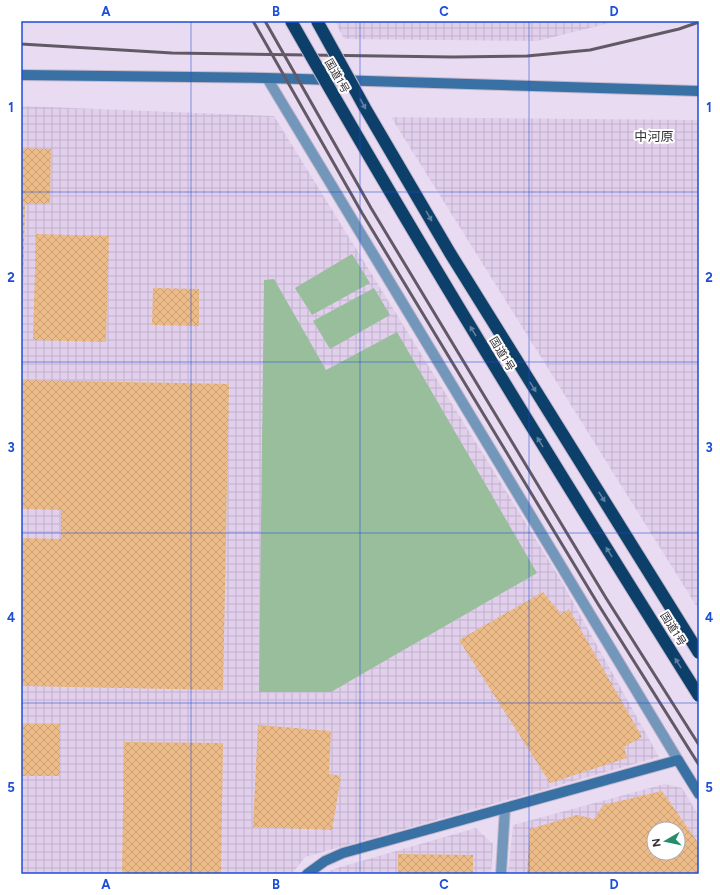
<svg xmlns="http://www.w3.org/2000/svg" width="720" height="895" viewBox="0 0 720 895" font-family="Figtree,'Noto Sans JP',sans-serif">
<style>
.industrial{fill:url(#industrial-grid);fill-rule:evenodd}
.garden{fill:#99be9c}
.building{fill:url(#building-cross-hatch);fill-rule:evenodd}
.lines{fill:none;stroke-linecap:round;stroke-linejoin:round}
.street-casing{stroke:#c5b9cc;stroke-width:12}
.secondary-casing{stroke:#c5b9cc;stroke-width:12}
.street{stroke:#7397ba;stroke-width:10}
.secondary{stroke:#3a71a5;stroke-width:10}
.rail{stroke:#615a66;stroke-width:3}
.highway-bridge-casing{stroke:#c5b9cc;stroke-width:14;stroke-linecap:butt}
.highway-bridge{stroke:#0c3f69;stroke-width:12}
.oneway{fill:#61829e}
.grid{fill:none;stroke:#1d4ed8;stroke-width:1;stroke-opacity:0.55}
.labels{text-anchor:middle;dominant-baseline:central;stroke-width:4;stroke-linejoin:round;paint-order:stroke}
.street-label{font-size:11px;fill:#332e36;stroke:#fff}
.quarter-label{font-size:13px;fill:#332e36;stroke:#fff}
.neatline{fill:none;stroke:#1d4ed8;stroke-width:1.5}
.grid-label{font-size:13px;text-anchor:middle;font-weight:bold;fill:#1d4ed8}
</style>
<defs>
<pattern id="industrial-grid" width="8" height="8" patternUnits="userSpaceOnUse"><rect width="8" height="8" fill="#e1cfec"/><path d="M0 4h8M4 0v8" fill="none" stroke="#c2b2cb"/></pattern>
<pattern id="building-cross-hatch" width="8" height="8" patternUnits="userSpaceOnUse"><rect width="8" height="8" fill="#ecbb88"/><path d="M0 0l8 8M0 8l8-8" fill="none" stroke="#cba176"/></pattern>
</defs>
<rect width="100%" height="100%" fill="#e9dcf2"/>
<g class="industrial">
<polygon points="335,21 618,21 537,41 344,39"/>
<polygon points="21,106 274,116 559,577 659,757 305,857 292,874 21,874"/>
<polygon points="391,117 699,120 699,610"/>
<path d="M 665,784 L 682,788 L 699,816 L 699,874 L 508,874 L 513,825 ZM 654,829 L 678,829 L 678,853 L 654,853 Z"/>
<polygon points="476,828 493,844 491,874 322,874 337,868"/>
</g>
<g class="garden">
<polygon points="352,254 370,283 312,315 295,288"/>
<polygon points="274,279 326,370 397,332 537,573 331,692 259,692 264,280"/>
<polygon points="374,288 390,315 330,349 313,321"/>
</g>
<g class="building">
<polygon points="21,148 51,149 50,204 25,204 22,337 21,337"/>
<polygon points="36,234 109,236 106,342 33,340"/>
<polygon points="153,288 199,289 199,326 152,325"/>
<polygon points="21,380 229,384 223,690 21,686 21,538 61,539 61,510 21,509"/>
<polygon points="543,592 561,614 569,609 642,737 624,747 627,758 550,783 459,640"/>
<rect x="21" y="724" width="39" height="52"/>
<polygon points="258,725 331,731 329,774 341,776 332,830 253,827"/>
<polygon points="124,742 223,743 221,874 122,874"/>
<path d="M 662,791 L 699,844 L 699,874 L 527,874 L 530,829 L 577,815 L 594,819 L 603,805 ZM 654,829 L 678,829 L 678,853 L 654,853 Z"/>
<polygon points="398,854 473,855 473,874 398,874"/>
</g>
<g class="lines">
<g class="street-casing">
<g id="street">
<polyline points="267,78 678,760"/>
<polyline points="501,874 505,808"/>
</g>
</g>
<g class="secondary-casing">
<g id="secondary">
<polyline points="21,75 267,78 699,91"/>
<polyline points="307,874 325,861 343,853 678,760 699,794"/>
</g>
</g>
<use href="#street" class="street"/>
<use href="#secondary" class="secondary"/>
<g class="rail">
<polyline points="253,21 362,213 598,604 699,765"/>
<polyline points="265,21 371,208 606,598 699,745"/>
<polyline points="21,44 172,53 453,57 527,56 590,50 679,29 699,22"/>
</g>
<g class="highway-bridge-casing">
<g id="highway-bridge">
<path d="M 291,21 C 421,250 559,473 699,696"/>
<polyline points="317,21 365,108 450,253 699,653"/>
</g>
</g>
<use href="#highway-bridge" class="highway-bridge"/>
</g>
<defs><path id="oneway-solid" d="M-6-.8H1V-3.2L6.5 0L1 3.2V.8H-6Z"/></defs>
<g class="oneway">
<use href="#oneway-solid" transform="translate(363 104) rotate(61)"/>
<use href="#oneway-solid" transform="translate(429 216) rotate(60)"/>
<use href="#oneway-solid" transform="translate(473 331) rotate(-121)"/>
<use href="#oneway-solid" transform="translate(533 387) rotate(58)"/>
<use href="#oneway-solid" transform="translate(540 442) rotate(-121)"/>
<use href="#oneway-solid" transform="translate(602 497) rotate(58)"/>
<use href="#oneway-solid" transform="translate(609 552) rotate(-122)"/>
<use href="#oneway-solid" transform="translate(678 663) rotate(-122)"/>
</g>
<path class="grid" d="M 191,21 L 191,874M 360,21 L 360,874M 529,21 L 529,874M 21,192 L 699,192M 21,362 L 699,362M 21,533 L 699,533M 21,703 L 699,703"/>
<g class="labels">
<g class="street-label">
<text transform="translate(337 76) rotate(60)">国道1号</text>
<text transform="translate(502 354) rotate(59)">国道1号</text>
<text transform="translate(673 629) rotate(58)">国道1号</text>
</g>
<g class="quarter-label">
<text x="654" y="136">中河原</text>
</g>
</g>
<rect width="720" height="895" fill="none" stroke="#ffffff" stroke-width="44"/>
<g transform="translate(666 841) rotate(261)"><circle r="19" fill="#ffffff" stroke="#adabaf"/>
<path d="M0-3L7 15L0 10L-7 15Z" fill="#278d69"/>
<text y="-6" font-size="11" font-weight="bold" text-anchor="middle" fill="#332e36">N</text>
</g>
<rect x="22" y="22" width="676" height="851" class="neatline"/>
<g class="grid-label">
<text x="106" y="16">A</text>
<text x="276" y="16">B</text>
<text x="444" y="16">C</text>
<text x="614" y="16">D</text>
<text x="11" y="112">1</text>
<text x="709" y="112">1</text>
<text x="11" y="282">2</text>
<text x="709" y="282">2</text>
<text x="11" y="452">3</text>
<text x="709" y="452">3</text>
<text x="11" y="622">4</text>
<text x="709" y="622">4</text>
<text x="11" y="792">5</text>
<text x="709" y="792">5</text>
<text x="106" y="889">A</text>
<text x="276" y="889">B</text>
<text x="444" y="889">C</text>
<text x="614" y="889">D</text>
</g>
</svg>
